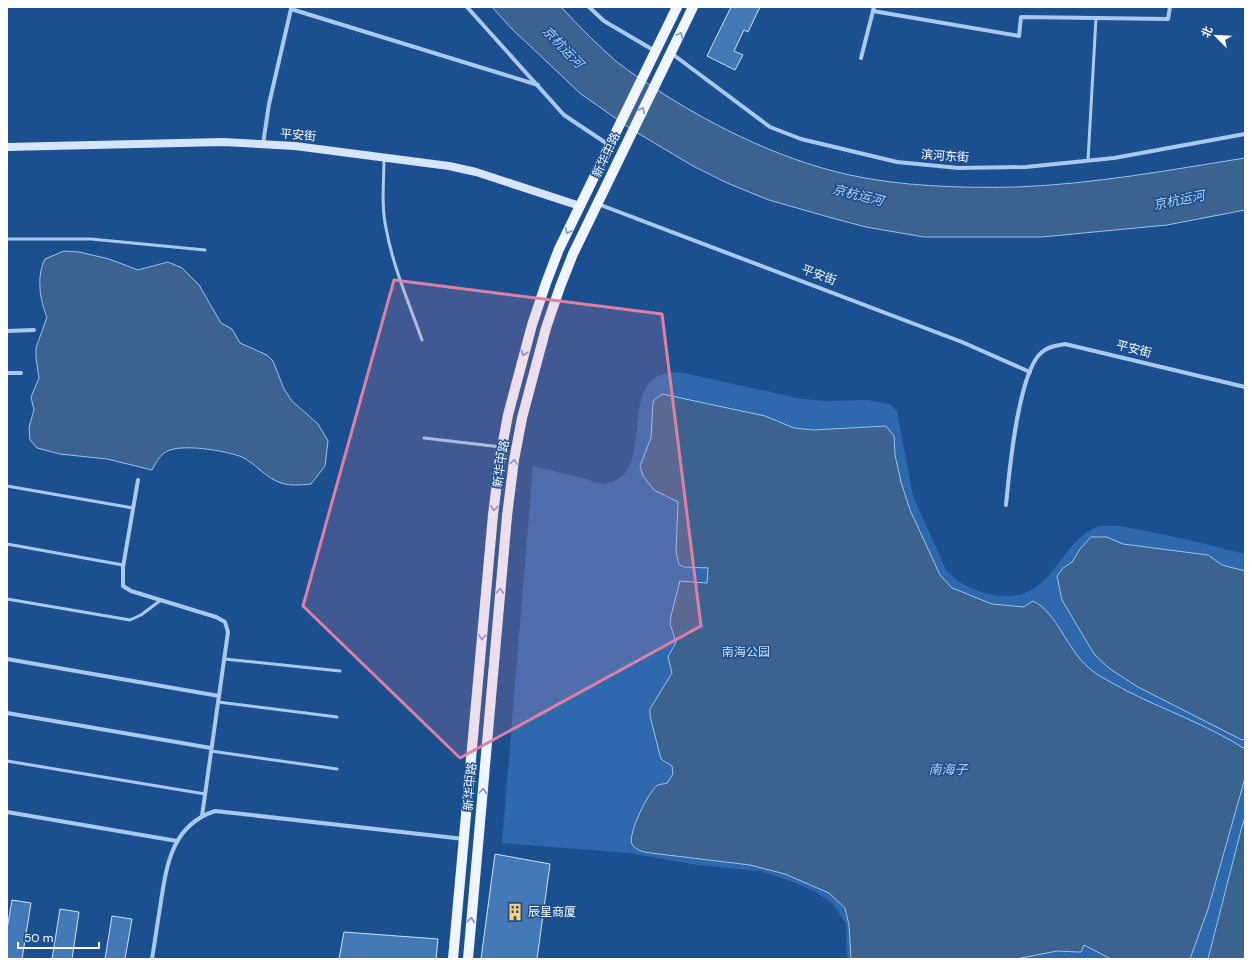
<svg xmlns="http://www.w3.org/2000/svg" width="1252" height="966" viewBox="0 0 1252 966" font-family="'DM Sans','Noto Sans SC',sans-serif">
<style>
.green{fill:#2e69ad}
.water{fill:#3c6290;stroke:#9cc4f0}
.building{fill:#4478b7;stroke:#cfe3fa}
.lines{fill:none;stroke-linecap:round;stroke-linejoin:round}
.lane{stroke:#a9c9ee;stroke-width:3}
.street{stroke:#a9c9ee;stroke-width:4}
.secondary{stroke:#d6e6fa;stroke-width:8}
.primary{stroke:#f0f6ff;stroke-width:10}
.oneway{stroke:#7b9ac1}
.marked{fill:#dd80a5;fill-opacity:0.2;stroke:#dd80a5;stroke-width:3;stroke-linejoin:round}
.labels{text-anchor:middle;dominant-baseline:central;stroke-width:3;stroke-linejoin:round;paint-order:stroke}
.street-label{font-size:12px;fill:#fff;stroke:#1b4f8f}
.park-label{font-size:12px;fill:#cfe3fa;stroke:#1b4f8f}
.poi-label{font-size:12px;fill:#fff;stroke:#1b4f8f;text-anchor:start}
.water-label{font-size:13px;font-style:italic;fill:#b5d3f5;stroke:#1b4f8f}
</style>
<rect width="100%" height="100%" fill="#1b4f8f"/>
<path class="green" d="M 679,372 L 802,399 L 825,401 L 868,400 L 889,404 L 897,411 L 913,496 L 946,570 C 959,584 972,590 990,594 C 1055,610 1058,535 1102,526 C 1114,524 1130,528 1141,530 C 1177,537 1211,545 1245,554 L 1245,959 L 847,959 L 846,924 L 833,904 L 816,892 L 791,881 L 760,871 L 697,865 L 629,853 L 502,843 L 533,466 C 551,470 569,475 586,479 C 591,481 599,484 604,484 C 657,477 619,390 661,375 C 666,373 673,373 679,372 Z"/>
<g class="water">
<path d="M 492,7 L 561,7 C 579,26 597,45 617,62 C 632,74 649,84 665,95 C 729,135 802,169 877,180 C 923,187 971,188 1017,187 C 1094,184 1170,170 1245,158 L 1245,210 L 1167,225 L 1042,237 L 924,237 L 866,227 L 832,218 L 769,200 L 727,183 L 693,166 L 631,129 L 581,94 L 512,29 Z"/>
<path d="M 64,251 L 79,252 L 109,259 L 138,270 L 168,262 L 182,268 L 199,285 L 221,323 L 232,329 L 240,343 L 267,355 L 273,361 L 284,389 L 292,401 L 318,424 L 328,441 L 325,466 L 311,484 C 300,485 291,486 281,483 C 266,478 256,464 242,457 C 227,451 178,442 164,453 C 159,457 155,464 152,470 L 107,459 L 60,454 L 37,448 L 30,440 L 29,427 L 34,410 L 31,397 L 39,378 L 36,358 L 36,348 L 47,317 C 40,301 36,276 45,259 Z"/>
<path d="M 662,394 L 765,416 L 794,428 L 813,430 L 886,426 L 894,436 L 895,455 L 901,482 L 910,510 L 940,575 L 952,588 L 992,604 L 1024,607 L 1033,601 C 1057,612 1067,650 1089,668 C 1099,677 1113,683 1125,690 C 1164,710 1208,725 1245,749 L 1245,778 L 1208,909 L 1190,959 L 1111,959 L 1084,945 L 1081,952 L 1078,952 L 1057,951 L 1016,959 L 851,959 L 849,925 L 845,908 L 829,893 L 785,874 L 750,865 L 651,853 C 645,852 636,851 632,844 C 627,835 649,790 658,785 C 660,784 665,784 667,783 L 673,774 L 672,766 L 661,759 L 650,716 L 650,709 L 672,673 L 668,657 L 676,642 L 670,624 L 671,616 L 680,581 L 707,583 L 708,568 L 684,567 L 679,565 L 676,552 L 678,502 L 654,490 L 643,476 L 640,466 L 651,438 L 653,403 L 654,400 Z"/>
<polygon points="1091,537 1107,537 1123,544 1208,555 1222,565 1245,571 1245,739 1242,740 1138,687 1110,669 1094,654 1062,600 1057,576 1063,568 1072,562 1080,549"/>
<polygon points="1245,817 1245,959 1208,959 1241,830"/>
</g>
<g class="building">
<polygon points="731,7 760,7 748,32 744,30 734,51 743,55 735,70 707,56"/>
<polygon points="495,854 550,864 537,959 481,959"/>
<polygon points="12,900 31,903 22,959 7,959 7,929"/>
<polygon points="60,909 79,912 72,959 52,959"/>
<polygon points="112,916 132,919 125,959 105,959"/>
<polygon points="344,932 438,939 436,959 339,959"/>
</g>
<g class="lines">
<g class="lane">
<path d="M 384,157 C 384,181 381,205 386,228 C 393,267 409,303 422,340"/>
<polyline points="1088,160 1096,18"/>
<polyline points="7,239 91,239 205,250"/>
<polyline points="424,438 501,447"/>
<polyline points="7,486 133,508"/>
<polyline points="7,544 123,565"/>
<polyline points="7,599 130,620 141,615 161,600"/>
<polyline points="224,659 340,671"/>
<polyline points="218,702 337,717"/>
<polyline points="211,751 337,769"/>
<polyline points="7,761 205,794"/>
</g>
<g class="street">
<polyline points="467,7 564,115 609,145"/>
<polyline points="589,7 604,21 655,51"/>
<polyline points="873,11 1019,36 1021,17 1168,19 1170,7"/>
<polyline points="671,53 770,127 801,139 897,162 959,168 1026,167 1114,158 1245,134"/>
<polyline points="861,58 874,7"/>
<polyline points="263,144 269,104 291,9 538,85"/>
<polyline points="598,204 962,342 1030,372"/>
<polyline points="7,331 34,330"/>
<polyline points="7,373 21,373"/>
<polyline points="138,480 123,567 123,586 131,591 216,617 225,622 228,632 202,816"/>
<path d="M 1006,505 C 1009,474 1018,371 1042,352 C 1049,346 1056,346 1065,344 L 1245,387"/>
<polyline points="7,659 219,696"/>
<polyline points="7,713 211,748"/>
<polyline points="7,812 177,841"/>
<path d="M 152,959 C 155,940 158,921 161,901 C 167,862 173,825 215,811 L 464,839"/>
</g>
<polyline class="secondary" points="7,147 223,142 295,146 449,166 476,172 580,206"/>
<g class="primary">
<polyline points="453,959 493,515 500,458 508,415 532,325 546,283 559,249 677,7"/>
<polyline points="468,959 507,516 514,460 522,418 546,328 560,287 573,254 693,7"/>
</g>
</g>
<defs><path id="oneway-chevron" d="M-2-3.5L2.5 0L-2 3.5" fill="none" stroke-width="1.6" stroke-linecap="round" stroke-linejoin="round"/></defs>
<g class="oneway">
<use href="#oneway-chevron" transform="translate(680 35) rotate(-64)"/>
<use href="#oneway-chevron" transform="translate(642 110) rotate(-63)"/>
<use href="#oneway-chevron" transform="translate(568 231) rotate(116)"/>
<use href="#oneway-chevron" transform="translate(524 353) rotate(106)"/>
<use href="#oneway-chevron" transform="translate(514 462) rotate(-82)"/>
<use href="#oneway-chevron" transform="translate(494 508) rotate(97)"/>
<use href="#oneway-chevron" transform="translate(500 591) rotate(-85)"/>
<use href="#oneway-chevron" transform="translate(482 637) rotate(95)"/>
<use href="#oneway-chevron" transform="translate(483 791) rotate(-85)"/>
<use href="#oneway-chevron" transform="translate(471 920) rotate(-85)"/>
</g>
<path class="marked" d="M 394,280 L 662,314 L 701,626 L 460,758 L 303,606 Z"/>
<defs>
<g id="building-bare" transform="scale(1.38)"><path d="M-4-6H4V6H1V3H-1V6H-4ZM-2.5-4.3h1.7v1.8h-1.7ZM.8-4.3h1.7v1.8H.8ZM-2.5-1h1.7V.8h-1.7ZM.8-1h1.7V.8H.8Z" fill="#ffd166" stroke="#1b4f8f" stroke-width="2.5" paint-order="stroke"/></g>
</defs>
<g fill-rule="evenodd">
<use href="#building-bare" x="515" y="912"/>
</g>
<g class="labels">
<g class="street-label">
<text transform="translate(298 135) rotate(5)">平安街</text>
<text transform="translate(606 155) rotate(-65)">新华中路</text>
<text transform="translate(945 156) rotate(4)">滨河东街</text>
<text transform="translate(819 275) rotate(20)">平安街</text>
<text transform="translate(1134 349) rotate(14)">平安街</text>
<text transform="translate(501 464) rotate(-81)">新华中路</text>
<text transform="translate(470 787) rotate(-85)">新华中路</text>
</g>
<g class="park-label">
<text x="746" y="652">南海公园</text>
</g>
<g class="poi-label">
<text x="528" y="912">辰星商厦</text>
</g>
<g class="water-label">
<text transform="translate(563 47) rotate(46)">京杭运河</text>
<text transform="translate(858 195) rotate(14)">京杭运河</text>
<text transform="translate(1179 200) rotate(-11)">京杭运河</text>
<text x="948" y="769">南海子</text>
</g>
</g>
<rect width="1252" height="966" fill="none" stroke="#ffffff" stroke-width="16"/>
<g transform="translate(1216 36) rotate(294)" stroke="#1b4f8f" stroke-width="3" paint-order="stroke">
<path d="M0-3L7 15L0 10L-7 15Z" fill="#ffffff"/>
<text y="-6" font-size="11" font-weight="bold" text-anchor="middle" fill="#ffffff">北</text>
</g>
<path d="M18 942v6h81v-6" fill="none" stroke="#ffffff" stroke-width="2"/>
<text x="24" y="942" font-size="12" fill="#ffffff" stroke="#1b4f8f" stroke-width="3" paint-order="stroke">50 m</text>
</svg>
